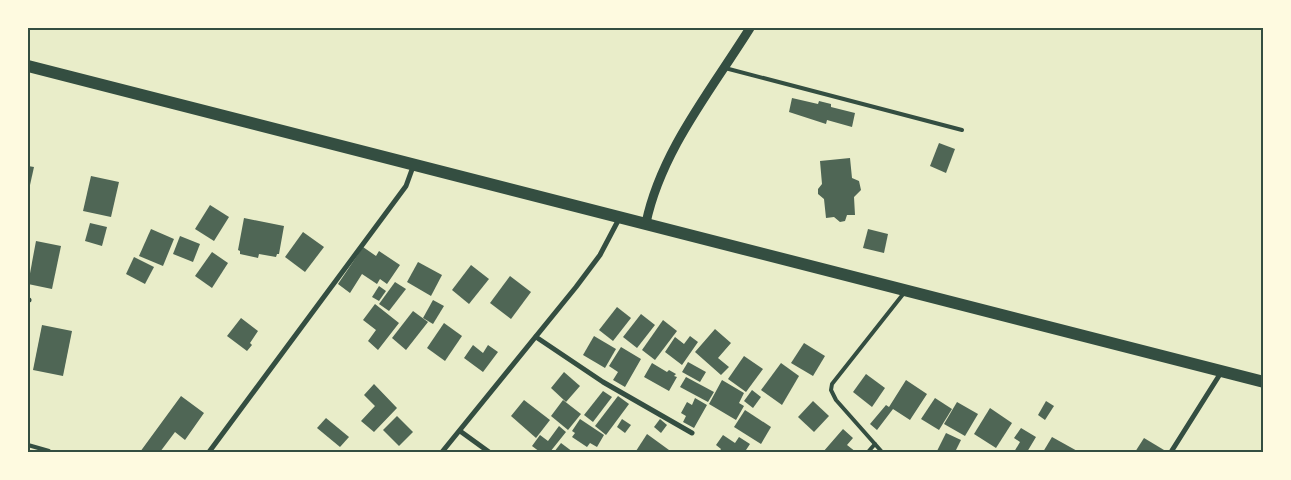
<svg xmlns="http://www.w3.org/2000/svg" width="1291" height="480" viewBox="0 0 1291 480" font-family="'Nunito Sans',sans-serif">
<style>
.building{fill:#4f6655}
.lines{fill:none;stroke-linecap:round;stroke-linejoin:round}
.service{stroke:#344e41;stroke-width:4}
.minor{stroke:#344e41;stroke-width:5}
.tertiary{stroke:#344e41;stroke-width:9}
.primary{stroke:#344e41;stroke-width:12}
.neatline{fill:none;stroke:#344e41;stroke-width:2}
</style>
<rect width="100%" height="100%" fill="#e9edc9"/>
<g class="building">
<polygon points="792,98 818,104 819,101 831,104 831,107 855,113 852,127 827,120 826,124 789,112"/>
<polygon points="939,143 955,149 946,173 930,166"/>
<polygon points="850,158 852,178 859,181 861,190 854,197 855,215 847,215 845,221 840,222 834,217 826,218 824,199 818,194 818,189 822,184 820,161"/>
<polygon points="28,166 34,167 28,194"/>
<polygon points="91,176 119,182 111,217 83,211"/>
<polygon points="210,205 229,217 214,241 195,229"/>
<polygon points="244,218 284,226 279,254 277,254 276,257 259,254 258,258 240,254 240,251 238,250"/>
<polygon points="90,223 107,227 102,246 85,241"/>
<polygon points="151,229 174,239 163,266 139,256"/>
<polygon points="868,229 888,234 884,253 863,248"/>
<polygon points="303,232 324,247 305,272 285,257"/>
<polygon points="180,236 200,244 193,262 173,254"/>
<polygon points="36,241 61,246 52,289 28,284"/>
<polygon points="363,247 376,256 379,251 400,265 387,284 380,279 377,284 362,274 350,293 338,284"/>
<polygon points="212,252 228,263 212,288 195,276"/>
<polygon points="134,257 154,267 145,284 126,274"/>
<polygon points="418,262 442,275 431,296 407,282"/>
<polygon points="471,265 489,279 469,304 452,290"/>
<polygon points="510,276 531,292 511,319 490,303"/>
<polygon points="395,282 406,289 389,311 379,304"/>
<polygon points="379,286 386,291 379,301 372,297"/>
<polygon points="433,300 444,306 433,324 423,318"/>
<polygon points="375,304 399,323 378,350 368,341 376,330 363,320"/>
<polygon points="617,307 631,318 613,341 599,330"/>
<polygon points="413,311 428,322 406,350 392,338"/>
<polygon points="641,314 655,325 637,348 623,337"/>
<polygon points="241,318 258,331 250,343 252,345 247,351 227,336"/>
<polygon points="663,320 677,331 655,360 642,350"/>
<polygon points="444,323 462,336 445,361 427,348"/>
<polygon points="42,325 72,331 63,376 33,370"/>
<polygon points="715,329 731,343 718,358 729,367 721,375 695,352"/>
<polygon points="594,336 616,349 605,368 583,355"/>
<polygon points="690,336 698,342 682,365 665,352 675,337 684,344"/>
<polygon points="804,343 825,356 813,376 791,363"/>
<polygon points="473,345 483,353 488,345 498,352 483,372 464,358"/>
<polygon points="621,347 641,359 625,387 613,380 618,372 609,366"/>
<polygon points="744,356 763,369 746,392 728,379"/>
<polygon points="688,362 706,372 700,382 682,372"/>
<polygon points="652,363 667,372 669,370 676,374 674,376 677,377 669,391 644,377"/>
<polygon points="781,363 799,376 782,405 761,390"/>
<polygon points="564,372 580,386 566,402 551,388"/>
<polygon points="866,374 885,388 872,407 853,392"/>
<polygon points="686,377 714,392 708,402 680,387"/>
<polygon points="722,380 744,393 739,403 744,406 736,420 709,404"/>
<polygon points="906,380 927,394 910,420 893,409 877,430 870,424 886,405 889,407"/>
<polygon points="374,384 397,408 374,432 361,421 375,406 364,395"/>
<polygon points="752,390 761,397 753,408 744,401"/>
<polygon points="603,391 612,397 593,422 584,415"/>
<polygon points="181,396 204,413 185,440 175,432 160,452 140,452"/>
<polygon points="618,396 629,404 606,435 595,426"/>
<polygon points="695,398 707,405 694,428 683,422 686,416 681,413 687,402 692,405"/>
<polygon points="935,398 952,409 939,430 921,419"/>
<polygon points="524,400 550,420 536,438 511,416"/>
<polygon points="563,400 581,414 568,430 551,416"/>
<polygon points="813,401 829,416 814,432 798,417"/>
<polygon points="1046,401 1054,406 1045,420 1038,415"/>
<polygon points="957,402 978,414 965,436 944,424"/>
<polygon points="990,408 1012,423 996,448 974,434"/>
<polygon points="745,410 771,427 761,444 734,427"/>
<polygon points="397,416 413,432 399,446 383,430"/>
<polygon points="326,418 349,437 340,447 317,428"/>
<polygon points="580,419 604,435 597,447 590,443 587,447 572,437 575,433 572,431"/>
<polygon points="622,419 631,425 625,433 617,427"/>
<polygon points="660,419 667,425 661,433 654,427"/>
<polygon points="559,426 566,432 550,452 540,452 532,446 540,435 548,441"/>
<polygon points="1021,428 1036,437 1027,452 1014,452 1020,442 1014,438"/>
<polygon points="843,429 853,438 847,445 856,452 823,452"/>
<polygon points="946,433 961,440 955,452 937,451"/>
<polygon points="647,434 669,450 667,452 638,452 636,451"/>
<polygon points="723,435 735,443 739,437 750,444 746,450 749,452 719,452 721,449 716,445"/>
<polygon points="1052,437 1079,452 1043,452"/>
<polygon points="1144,438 1164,450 1162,452 1135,452"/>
<polygon points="561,443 573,452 554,452"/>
</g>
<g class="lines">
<g class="service">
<polyline points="725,68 962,130"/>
<polyline points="28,445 49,451"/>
<polyline points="868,452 875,444"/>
<polyline points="882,452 836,400 831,390 832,384 904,293"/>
</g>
<g class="minor">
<polyline points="28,300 29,300"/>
<polyline points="536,337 603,382 692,433"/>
<polyline points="460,431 489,452"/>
<polyline points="209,452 406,186 414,164"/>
<polyline points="442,452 576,287 600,255 620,217"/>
<polyline points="1171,452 1222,371"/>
</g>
<path class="tertiary" d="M 646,223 C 661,151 712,89 750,28"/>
<polyline class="primary" points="28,66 1264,382"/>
</g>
<rect width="1291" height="480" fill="none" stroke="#fefae0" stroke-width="58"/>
<rect x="29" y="29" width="1233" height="422" class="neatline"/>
</svg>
